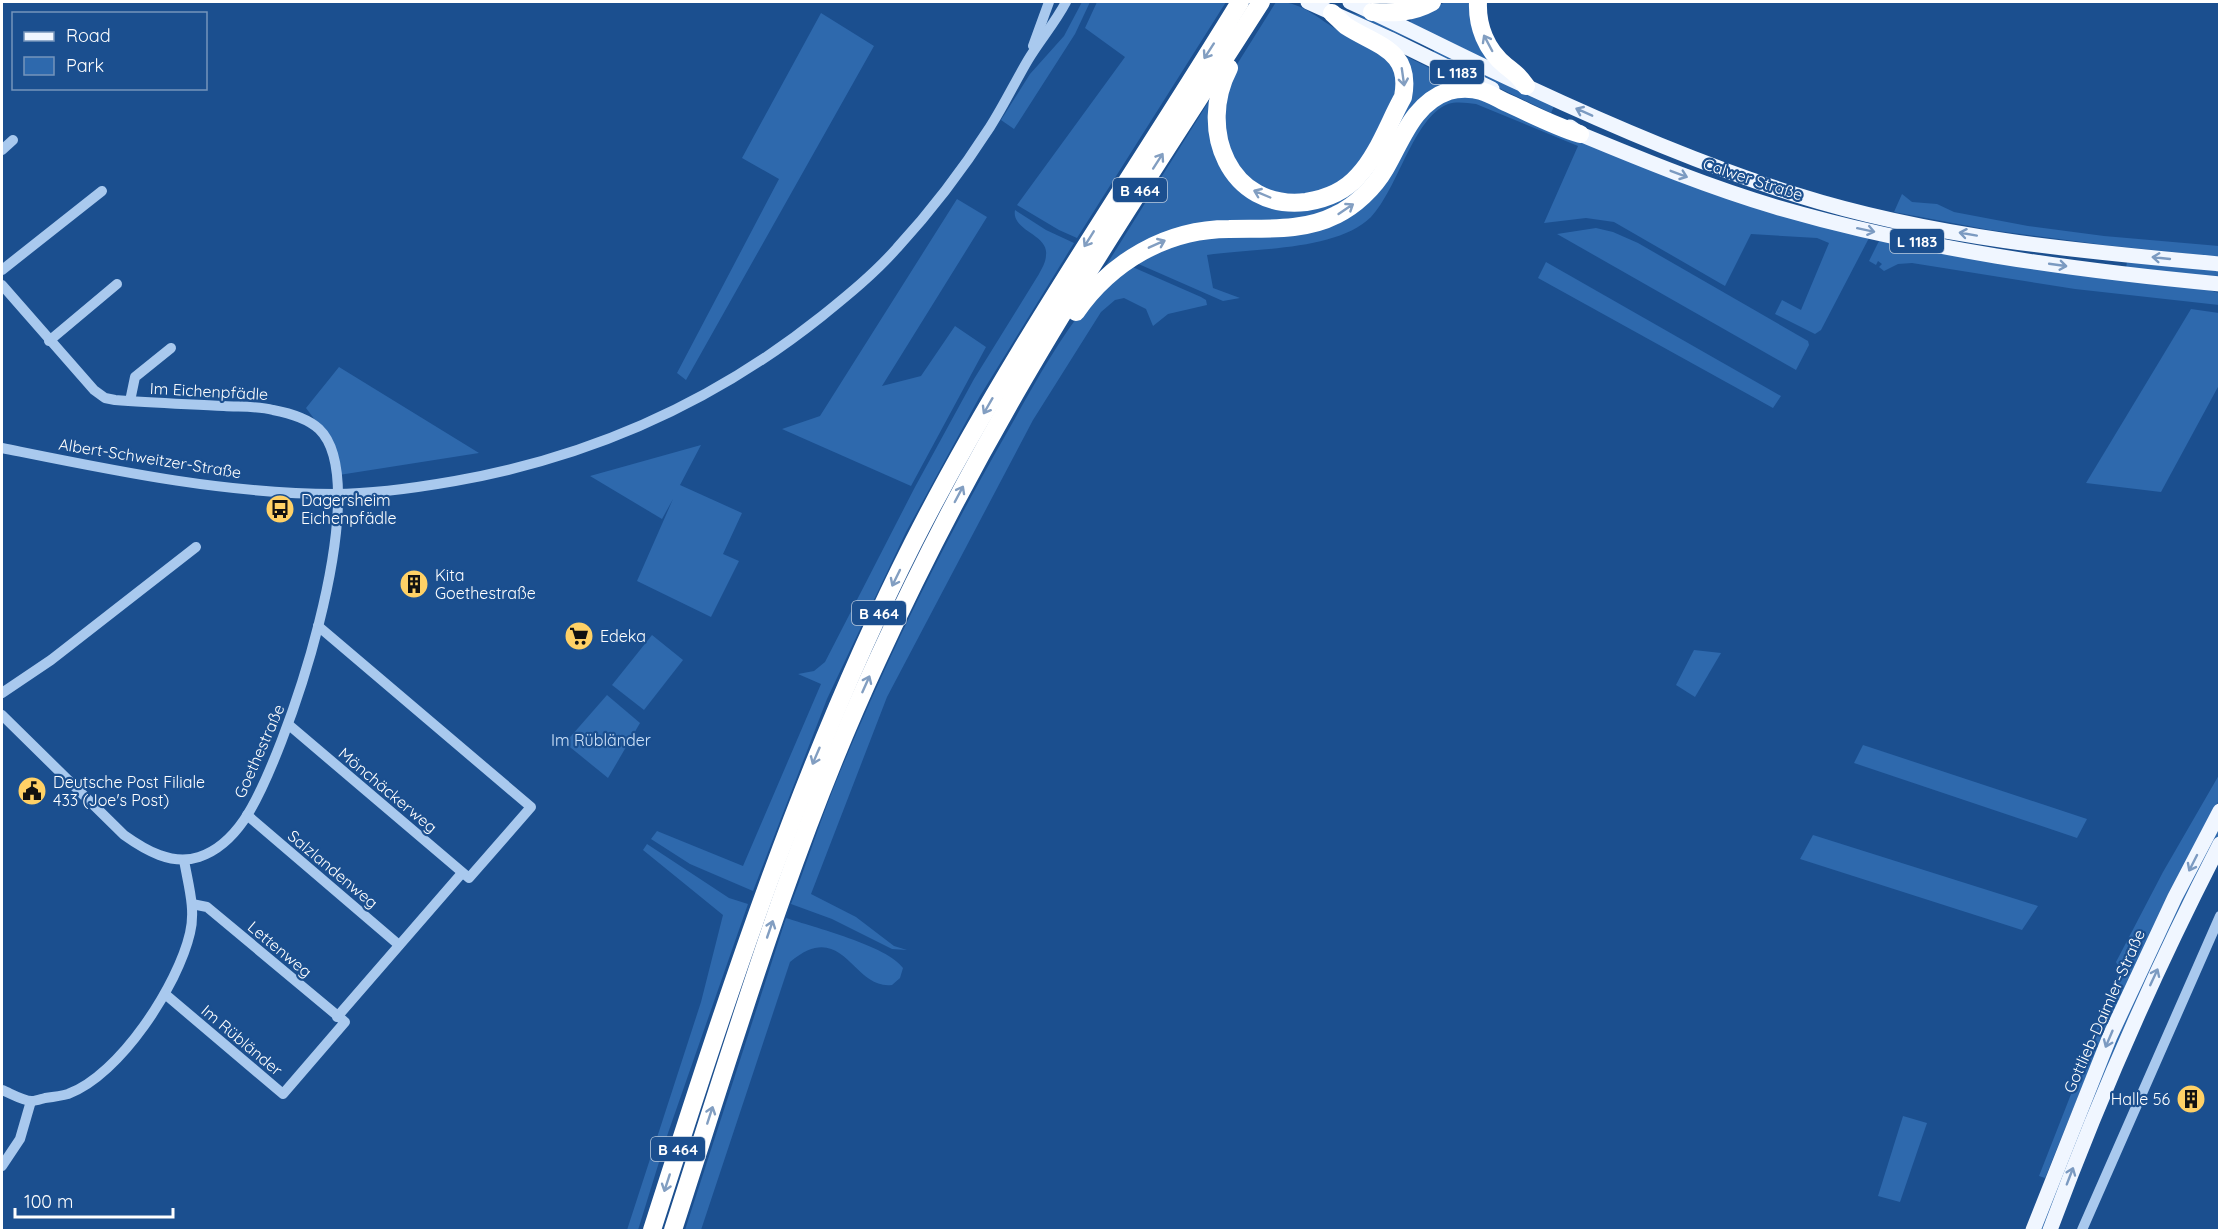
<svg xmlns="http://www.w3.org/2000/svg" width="2221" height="1232" viewBox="0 0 2221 1232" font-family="Quicksand,sans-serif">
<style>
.green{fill:#2e69ad}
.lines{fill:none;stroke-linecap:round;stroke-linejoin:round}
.minor{stroke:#a9c9ee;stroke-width:10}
.major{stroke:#f0f6ff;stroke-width:15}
.highway{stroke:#fff;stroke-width:18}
.oneway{stroke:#829ec1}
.oneway2{stroke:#7b9ac1}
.labels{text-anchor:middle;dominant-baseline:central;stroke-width:4.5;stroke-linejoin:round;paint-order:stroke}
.shield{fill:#1b4f8f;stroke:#bbcadd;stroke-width:1.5}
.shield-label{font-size:15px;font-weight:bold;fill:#fff}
.street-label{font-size:16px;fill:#fff;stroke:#1b4f8f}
.poi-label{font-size:16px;fill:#fff;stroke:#1b4f8f;text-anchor:start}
.park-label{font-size:16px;fill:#cfe3fa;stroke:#1b4f8f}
</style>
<rect width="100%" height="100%" fill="#1b4f8f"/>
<g class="green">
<polygon points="1082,2 1090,2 1075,34 1014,129 1001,120 1030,74 1064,36"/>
<polygon points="1097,2 1226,2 1077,238 1059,230 1017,205 1125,57 1085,28"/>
<path d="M 1276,2 C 1303,1 1320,21 1343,33 C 1357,40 1372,46 1386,53 L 1399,84 L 1359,169 L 1315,196 L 1269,192 L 1248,178 L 1223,143 L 1229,77 Z"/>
<polygon points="1445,2 1474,2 1492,57 1487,60 1410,23 1411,17 1435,8"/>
<polygon points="1348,12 1371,18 1554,106 1551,113 1457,68 1433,54 1434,50"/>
<polygon points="821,13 874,46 686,380 677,373 779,179 742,158"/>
<polygon points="1401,54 1442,74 1448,87 1361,190 1324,214 1144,242 1123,253 1109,265 1107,264 1209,101 1212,102 1225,170 1309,207 1388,142"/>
<path d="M 1467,95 L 1869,238 L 1821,330 L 1815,334 L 1775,314 L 1782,300 L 1801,310 L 1829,243 L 1817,238 L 1751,234 L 1725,286 L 1614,222 L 1586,218 L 1544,223 L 1578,146 L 1476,104 C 1467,103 1457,101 1448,104 C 1413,118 1398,189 1371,217 C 1337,251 1254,248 1207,255 L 1213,288 L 1240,298 L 1223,301 L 1134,262 L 1193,237 L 1323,226 L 1407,137 L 1435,104 Z"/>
<polygon points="1902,194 1912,202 1937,204 1954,212 2028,226 2104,236 2219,246 2219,257 2105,245 1990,230 1894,212"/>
<polygon points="957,199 987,217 882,386 921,376 955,326 986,347 911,486 782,429 820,416"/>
<path d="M 1015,210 L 1046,230 L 1074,243 L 980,396 L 906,532 L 827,699 L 753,891 L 690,864 L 651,839 L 657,831 L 743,866 L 821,684 L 798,674 L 814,671 L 825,662 L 915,487 L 974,379 L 1039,274 C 1042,268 1046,262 1046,255 C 1049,234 1011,231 1015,210 Z"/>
<polygon points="1596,228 1613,232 1638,243 1808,341 1809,345 1796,370 1557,234"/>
<polygon points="1879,241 2209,290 2219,293 2219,305 2075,289 1912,263 1898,264 1884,271 1879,267 1882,264 1878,261 1876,265 1869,261"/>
<polygon points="2127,261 2219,269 2219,276 2195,275 2126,269"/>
<polygon points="1546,262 1781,396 1773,408 1538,278"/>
<path d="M 1128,265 L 1201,297 L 1206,300 L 1207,305 L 1168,314 L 1153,326 L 1146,309 L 1124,298 L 1115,300 L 1101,312 L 1033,420 L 887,697 L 811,894 L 856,917 L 894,946 L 907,950 L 892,949 L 832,919 L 791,904 C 808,860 822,815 840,772 C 886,661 938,554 997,450 C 1026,400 1052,348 1088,303 C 1099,289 1115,277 1128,265 Z"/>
<polygon points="2191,309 2219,313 2219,385 2161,492 2086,483"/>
<polygon points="339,367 479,453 339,475 330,440 306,408"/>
<polygon points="701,445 680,485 742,513 723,554 739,561 711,617 637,581 673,499 662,519 590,476"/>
<polygon points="652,635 683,660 644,710 612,685"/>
<polygon points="1694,650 1721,653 1695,697 1676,685"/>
<polygon points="607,695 640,723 608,778 565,743"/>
<polygon points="1863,745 2087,819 2077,838 1854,763"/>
<polygon points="2219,775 2219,800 2182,871 2101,1040 2045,1178 2039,1176 2120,969 2116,962 2163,872"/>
<polygon points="2219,824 2219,835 2205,862 2046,1230 2040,1230 2109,1055 2181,900"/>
<polygon points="1813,835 2038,906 2022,930 1800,859"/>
<polygon points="647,844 729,898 748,904 668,1133 638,1230 627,1230 701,1002 723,915 643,850"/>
<path d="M 786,918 C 813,927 888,946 903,968 L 900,978 L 892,985 C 852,990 844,917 790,962 L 701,1230 L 685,1230 Z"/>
<polygon points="1903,1116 1927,1123 1900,1202 1878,1196"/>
</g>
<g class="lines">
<g class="minor">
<polyline points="1033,46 1049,2"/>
<polyline points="2,150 13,140"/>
<polyline points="2,270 102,191"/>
<path d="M 2,285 L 94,390 L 105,398 L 115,400 C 151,403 188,404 224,406 C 240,407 258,406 273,410 C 289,413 307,418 319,429 C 378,485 285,760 244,820 C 233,836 217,851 199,857 C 172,866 145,850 124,835 L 2,715"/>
<polyline points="49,341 117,284"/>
<polyline points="130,401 135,377 171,348"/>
<path d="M 2,448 C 111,470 223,494 335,494 C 375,494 415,488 455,481 C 592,457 713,403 822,316 C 848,295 875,273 897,248 C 932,210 963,169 990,127 C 1004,105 1015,82 1028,60 C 1040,40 1055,23 1066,2"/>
<polyline points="2,693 51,660 196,547"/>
<polyline points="289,725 469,878 531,807 318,626"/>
<polyline points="247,815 399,945"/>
<polyline points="165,994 283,1094 345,1022 207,907 192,904"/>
<polyline points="337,1017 462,873"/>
<path d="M 2,1090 C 10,1093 23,1101 32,1101 C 36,1101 41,1099 45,1098 C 53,1097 61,1096 68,1094 C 120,1075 178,985 190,933 C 196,909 188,884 184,860"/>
<polyline points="2,1166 20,1139 31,1101"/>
<polyline points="2082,1230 2220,916"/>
</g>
<g class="major">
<polyline points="1308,2 1390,39 1492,89"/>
<path d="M 1350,2 C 1410,29 1468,60 1528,87 C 1616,128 1705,166 1797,195 C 1933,238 2078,251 2220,264"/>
<path d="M 1570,127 L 1580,134 C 1645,161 1709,187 1776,207 C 1920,249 2070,270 2220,284"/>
<polyline points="2033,1230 2110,1036 2175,897 2220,811"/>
<path d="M 2050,1230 C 2099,1098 2155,970 2220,844"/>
</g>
<g class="highway">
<path d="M 1478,2 C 1477,26 1486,50 1506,66 C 1516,74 1519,76 1526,86"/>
<path d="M 1372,12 C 1394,13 1412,13 1432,2"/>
<path d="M 1229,68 C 1197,129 1229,211 1306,202 C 1325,199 1345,191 1358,176 C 1378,155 1389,122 1403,97 C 1412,50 1377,46 1346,26 C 1341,22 1337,17 1332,13"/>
<path d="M 1076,312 C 1111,262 1166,229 1229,229 C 1264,228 1303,232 1336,215 C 1355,206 1374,188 1385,169 C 1402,140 1413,103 1449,91 C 1458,88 1472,88 1481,91 C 1489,93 1497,98 1505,102 C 1530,113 1554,126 1580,134"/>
<path d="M 652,1230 C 727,996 802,763 913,543 C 1009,354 1130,182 1240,2"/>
<path d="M 673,1230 C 735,1038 792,844 877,661 C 921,565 970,471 1023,380 C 1098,251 1181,127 1261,2"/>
</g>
</g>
<defs><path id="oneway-shaft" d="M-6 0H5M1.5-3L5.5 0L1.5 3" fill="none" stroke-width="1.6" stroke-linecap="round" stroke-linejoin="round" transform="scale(1.5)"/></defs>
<g class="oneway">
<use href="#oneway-shaft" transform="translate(1488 43) rotate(-118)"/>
<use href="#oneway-shaft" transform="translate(1209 51) rotate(123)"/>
<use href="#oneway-shaft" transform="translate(1403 77) rotate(82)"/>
<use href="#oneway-shaft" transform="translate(1158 161) rotate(-57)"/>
<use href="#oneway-shaft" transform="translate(1262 194) rotate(-157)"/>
<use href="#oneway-shaft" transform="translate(1346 209) rotate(-34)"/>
<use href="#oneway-shaft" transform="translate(1089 239) rotate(122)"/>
<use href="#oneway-shaft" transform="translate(1157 244) rotate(-24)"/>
<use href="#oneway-shaft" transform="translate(988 406) rotate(120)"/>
<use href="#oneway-shaft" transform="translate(959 494) rotate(-62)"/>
<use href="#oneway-shaft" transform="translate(896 578) rotate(116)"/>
<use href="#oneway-shaft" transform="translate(866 684) rotate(-66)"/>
<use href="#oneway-shaft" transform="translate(816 756) rotate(113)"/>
<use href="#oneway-shaft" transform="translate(770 929) rotate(-71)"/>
<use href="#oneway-shaft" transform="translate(710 1115) rotate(-72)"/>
<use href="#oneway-shaft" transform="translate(667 1183) rotate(108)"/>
</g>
<g class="oneway2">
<use href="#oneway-shaft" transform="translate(1584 112) rotate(-156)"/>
<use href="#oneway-shaft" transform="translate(1679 174) rotate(21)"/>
<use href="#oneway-shaft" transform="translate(1866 230) rotate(12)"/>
<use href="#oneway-shaft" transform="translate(1968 234) rotate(-170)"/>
<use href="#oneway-shaft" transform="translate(2161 258) rotate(-174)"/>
<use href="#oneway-shaft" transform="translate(2058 265) rotate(8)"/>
<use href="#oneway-shaft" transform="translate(2193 863) rotate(117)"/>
<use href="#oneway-shaft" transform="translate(2154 977) rotate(-65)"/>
<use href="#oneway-shaft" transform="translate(2109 1039) rotate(113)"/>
<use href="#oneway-shaft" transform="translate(2070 1176) rotate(-69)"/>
</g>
<defs>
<g id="bus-disc" transform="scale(1.5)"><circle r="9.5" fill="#ffd166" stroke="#1b4f8f"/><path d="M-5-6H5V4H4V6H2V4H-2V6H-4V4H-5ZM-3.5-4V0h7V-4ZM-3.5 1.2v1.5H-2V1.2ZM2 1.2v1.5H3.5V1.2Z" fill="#111"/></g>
<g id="building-disc" transform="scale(1.5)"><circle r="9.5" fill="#ffd166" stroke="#1b4f8f"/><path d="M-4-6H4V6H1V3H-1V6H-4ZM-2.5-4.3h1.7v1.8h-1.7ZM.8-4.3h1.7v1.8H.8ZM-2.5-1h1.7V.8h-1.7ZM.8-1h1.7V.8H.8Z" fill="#111"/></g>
<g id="supermarket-disc" transform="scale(1.5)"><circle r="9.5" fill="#ffd166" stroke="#1b4f8f"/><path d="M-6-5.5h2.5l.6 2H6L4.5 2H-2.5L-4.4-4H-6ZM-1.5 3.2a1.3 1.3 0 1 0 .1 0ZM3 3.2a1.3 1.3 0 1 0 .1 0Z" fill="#111"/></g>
<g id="civic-disc" transform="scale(1.5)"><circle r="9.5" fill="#ffd166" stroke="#1b4f8f"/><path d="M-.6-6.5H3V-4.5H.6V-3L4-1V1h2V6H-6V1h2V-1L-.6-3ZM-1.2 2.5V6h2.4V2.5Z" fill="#111"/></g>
</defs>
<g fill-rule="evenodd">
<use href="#bus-disc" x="280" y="509"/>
<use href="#building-disc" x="414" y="584"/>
<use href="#supermarket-disc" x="579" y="636"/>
<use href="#civic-disc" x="32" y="791"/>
<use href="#building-disc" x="2191" y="1099"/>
</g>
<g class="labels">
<g class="shield">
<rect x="1430" y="60" width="54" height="24" rx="4.5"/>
<rect x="1113" y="178" width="54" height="24" rx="4.5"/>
<rect x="1890" y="229" width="54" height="24" rx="4.5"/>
<rect x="852" y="601" width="54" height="24" rx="4.5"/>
<rect x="651" y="1137" width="54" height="24" rx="4.5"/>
</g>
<g class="shield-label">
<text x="1457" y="72">L 1183</text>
<text x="1140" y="190">B 464</text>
<text x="1917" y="241">L 1183</text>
<text x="879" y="613">B 464</text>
<text x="678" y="1149">B 464</text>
</g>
<g class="street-label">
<text transform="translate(1753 179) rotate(18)">Calwer Straße</text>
<text transform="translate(209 391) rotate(3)">Im Eichenpfädle</text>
<text transform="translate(150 458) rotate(9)">Albert-Schweitzer-Straße</text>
<text transform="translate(259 751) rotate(-66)">Goethestraße</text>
<text transform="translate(388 790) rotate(40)">Mönchäckerweg</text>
<text transform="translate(333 869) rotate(40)">Salzlandenweg</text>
<text transform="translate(280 949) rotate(40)">Lettenweg</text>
<text transform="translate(2104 1011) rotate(-66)">Gottlieb-Daimler-Straße</text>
<text transform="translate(242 1040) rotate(40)">Im Rübländer</text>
</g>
<g class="poi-label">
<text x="301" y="500">Dagersheim<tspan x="301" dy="18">Eichenpfädle</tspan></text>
<text x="435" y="575">Kita<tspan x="435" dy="18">Goethestraße</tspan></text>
<text x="600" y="636">Edeka</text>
<text x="53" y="782">Deutsche Post Filiale<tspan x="53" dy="18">433 (Joe's Post)</tspan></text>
<text x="2170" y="1099" text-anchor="end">Halle 56</text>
</g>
<g class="park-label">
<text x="601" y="740">Im Rübländer</text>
</g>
</g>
<rect width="2221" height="1232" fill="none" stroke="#ffffff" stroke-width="6"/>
<rect x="12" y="12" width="195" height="78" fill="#1b4f8f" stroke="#7695bc" stroke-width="1.5"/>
<rect x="24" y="32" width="30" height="9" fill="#f0f6ff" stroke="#7695bc" stroke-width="1.5"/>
<text x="66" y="42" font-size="18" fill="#ffffff">Road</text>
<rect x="24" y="57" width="30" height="18" fill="#2e69ad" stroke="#7695bc" stroke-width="1.5"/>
<text x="66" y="72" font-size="18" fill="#ffffff">Park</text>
<path d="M15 1208v9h158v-9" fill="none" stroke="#ffffff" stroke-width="3"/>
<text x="24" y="1208" font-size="18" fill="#ffffff" stroke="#1b4f8f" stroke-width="4.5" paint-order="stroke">100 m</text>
</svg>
